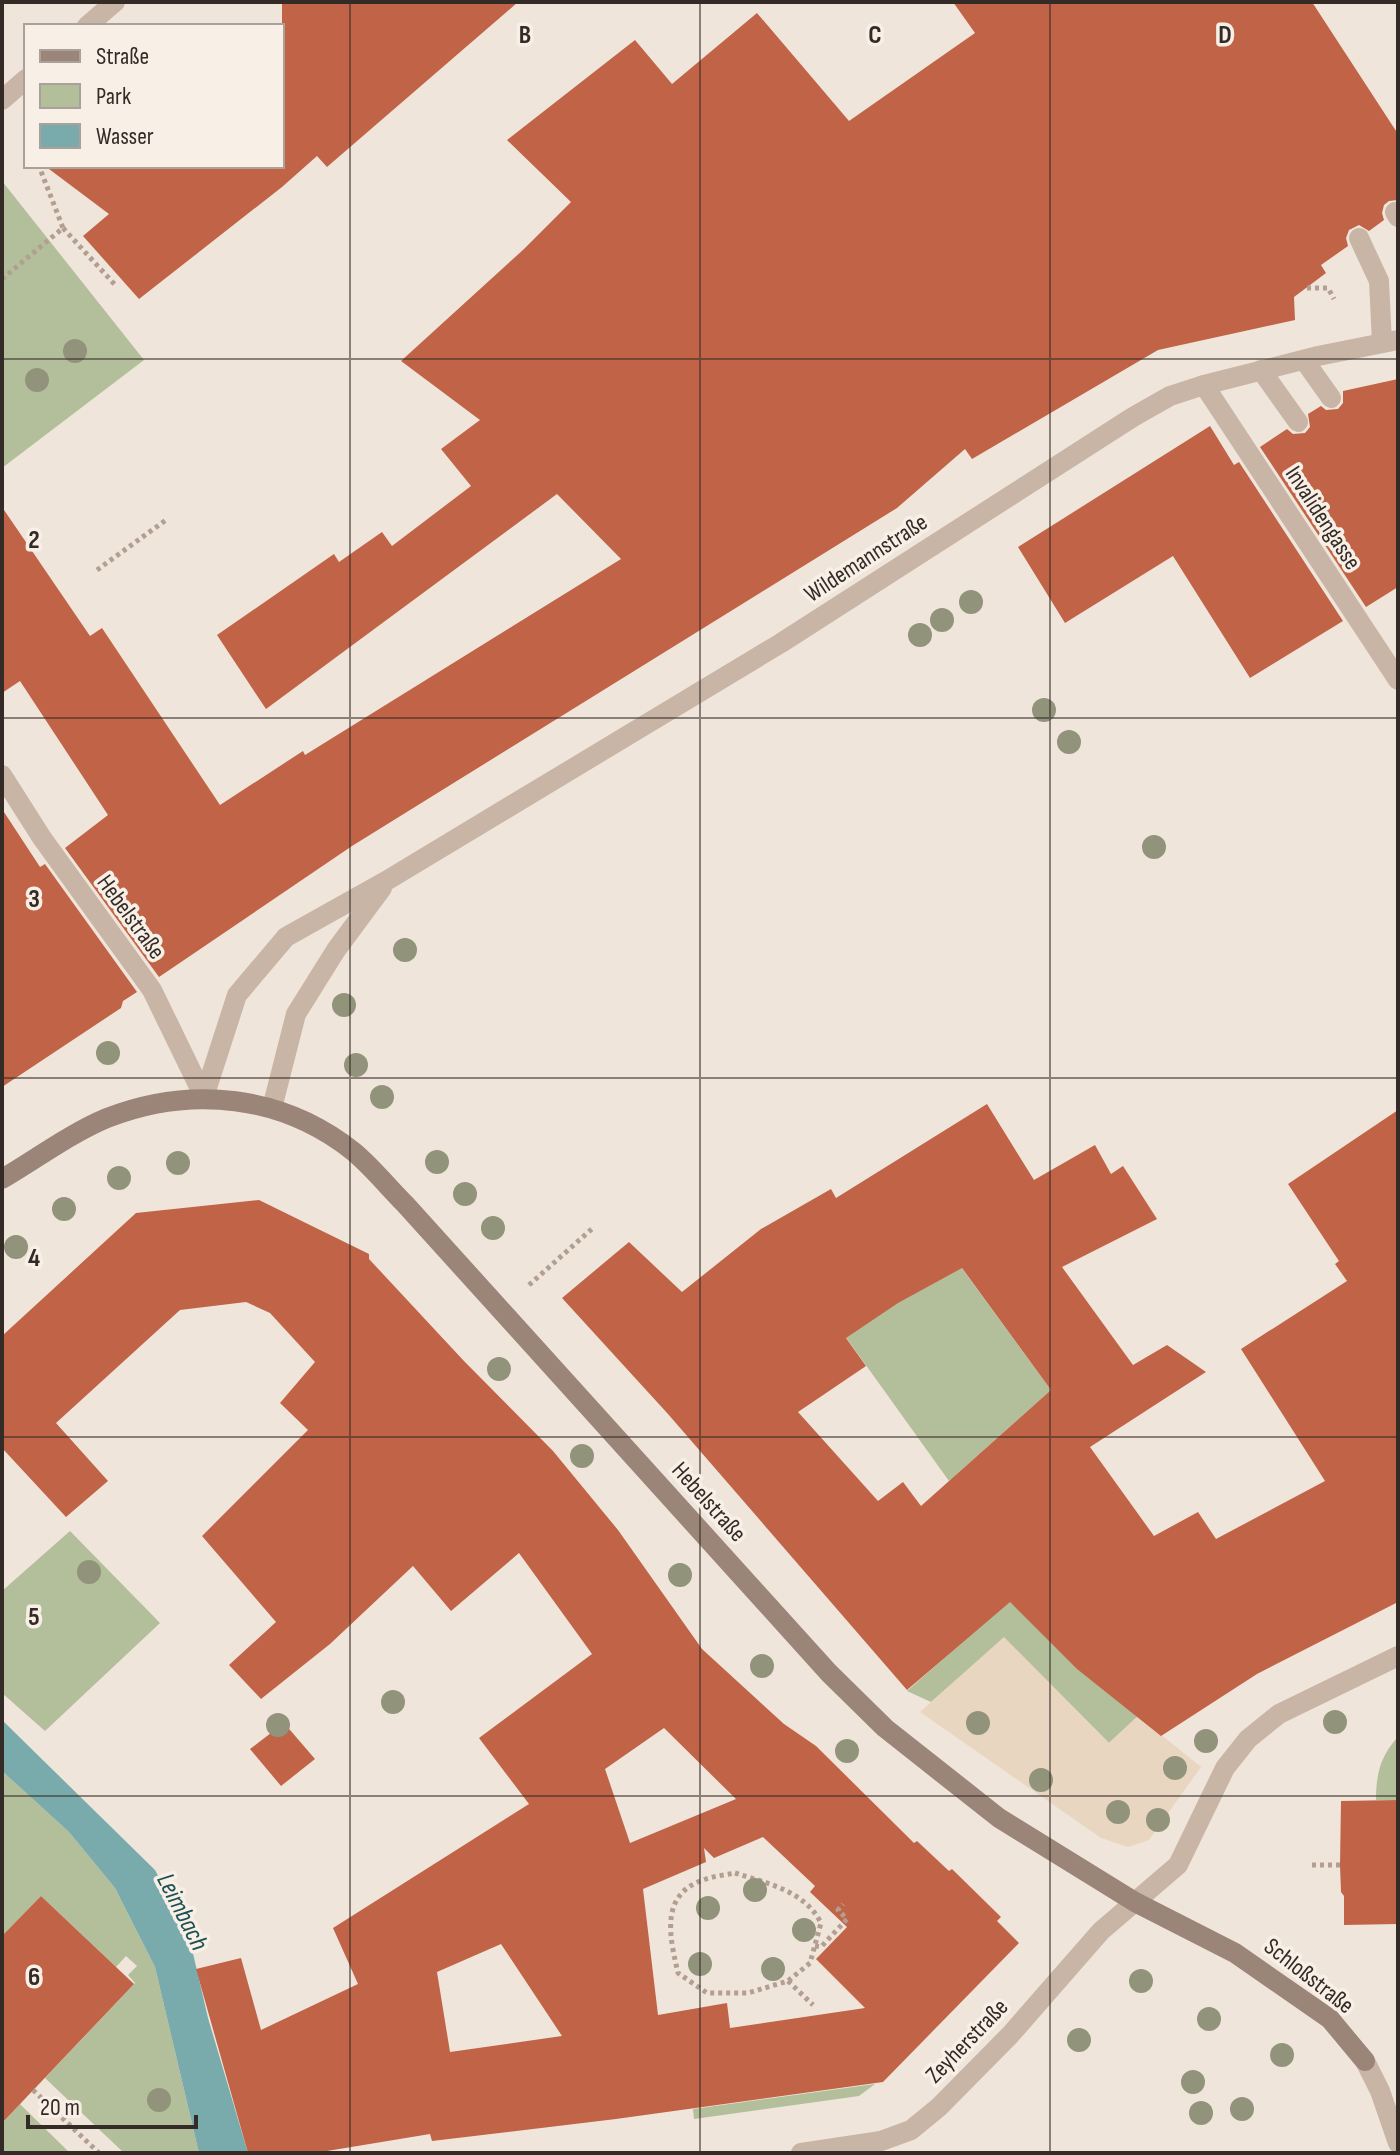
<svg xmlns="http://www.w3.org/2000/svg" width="1400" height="2155" viewBox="0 0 1400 2155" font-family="'Sofia Sans Condensed',sans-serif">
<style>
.green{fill:#b3bf9a}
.plaza{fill:#e8d6c1}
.water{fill:#7aabac}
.building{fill:#c16347;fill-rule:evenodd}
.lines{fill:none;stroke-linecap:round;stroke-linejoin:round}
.path{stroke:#b39f91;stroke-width:5;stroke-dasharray:4 4;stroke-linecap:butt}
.lane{stroke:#c8b5a6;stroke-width:20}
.street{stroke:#c8b5a6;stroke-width:20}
.secondary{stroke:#9b8478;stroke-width:20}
.tree{fill:#91947a}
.grid{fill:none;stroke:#342b27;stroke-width:2;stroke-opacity:0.55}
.labels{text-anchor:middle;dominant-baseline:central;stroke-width:7;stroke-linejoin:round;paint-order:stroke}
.street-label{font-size:24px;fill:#342b27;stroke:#f8f0e6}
.water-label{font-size:26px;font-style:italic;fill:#1e5154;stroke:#f8f0e6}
.grid-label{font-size:26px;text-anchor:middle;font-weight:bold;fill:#342b27;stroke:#f8f0e6;stroke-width:7;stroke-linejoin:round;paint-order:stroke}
</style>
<rect width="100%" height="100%" fill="#f0e5da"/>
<g class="green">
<polygon points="2,181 144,360 2,468"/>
<polygon points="958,1263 1051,1390 949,1481 845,1336"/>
<polygon points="70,1531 160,1623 45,1731 2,1693 2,1591"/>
<polygon points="1009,1601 1138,1716 1109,1743 1004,1638 931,1702 907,1691"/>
<path d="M 1398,1737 L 1398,1800 L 1376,1800 C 1376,1775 1380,1756 1398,1737 Z"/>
<polygon points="2,1771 69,1832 115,1888 155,1967 199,2153 124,2153 45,2078 135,1983 128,1975 137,1966 126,1956 116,1967 41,1896 2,1936"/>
<polygon points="875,2084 859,2096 694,2119 693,2109"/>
<polygon points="20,2104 25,2109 70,2153 2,2153 2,2123"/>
</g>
<polygon class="plaza" points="1004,1637 1109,1743 1138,1716 1201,1767 1149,1840 1128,1847 1101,1838 920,1712"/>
<polygon class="water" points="2,1720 155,1870 188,1932 208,2018 248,2153 199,2153 155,1967 115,1888 69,1832 2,1771"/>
<g class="building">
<polygon points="282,2 518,2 327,167 317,156 282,187 139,299 83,236 109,214 45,166 282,166"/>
<polygon points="953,2 1312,2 1398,134 1398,200 1389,201 1384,205 1382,213 1384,220 1369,231 1359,225 1349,230 1346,238 1348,246 1321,265 1326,273 1294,297 1295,320 1158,350 972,459 965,449 897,508 352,846 159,977 65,848 108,815 20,681 2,693 2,507 90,636 102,628 220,805 303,751 305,755 621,559 557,494 266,709 217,635 334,554 339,562 382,532 392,546 471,486 441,449 480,420 401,361 524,249 571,202 507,140 635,40 672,84 757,13 849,121 975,33"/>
<polygon points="1398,379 1398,587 1366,607 1260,447 1287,429 1293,434 1305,433 1310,427 1308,414 1321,406 1326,410 1338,409 1343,403 1343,391"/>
<polygon points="1210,426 1234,465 1239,462 1343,621 1250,678 1173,556 1065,623 1018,547"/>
<polygon points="2,809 40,867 45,864 137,992 123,1001 121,1008 2,1087"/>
<path d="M 987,1104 L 1034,1180 L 1095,1145 L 1111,1174 L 1123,1166 L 1157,1219 L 1062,1267 L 1133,1365 L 1167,1345 L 1206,1372 L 1090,1447 L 1154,1536 L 1198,1512 L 1216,1539 L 1325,1481 L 1241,1349 L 1347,1281 L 1335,1264 L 1339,1261 L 1288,1184 L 1398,1110 L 1398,1602 L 1257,1674 L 1161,1736 L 1077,1669 L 1010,1602 L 907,1690 L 668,1414 L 562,1298 L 629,1242 L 682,1292 L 761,1229 L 831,1189 L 836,1198 ZM 962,1268 L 1051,1390 L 921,1506 L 903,1482 L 878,1501 L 798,1412 L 866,1366 L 846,1338 L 898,1303 Z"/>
<path d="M 259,1200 L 369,1254 L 369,1259 L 463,1360 L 553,1451 L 618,1530 L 702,1649 L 784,1724 L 816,1746 L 914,1843 L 917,1841 L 949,1871 L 952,1869 L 1001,1917 L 997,1921 L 1019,1943 L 883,2082 L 616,2119 L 432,2141 L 430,2134 L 315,2153 L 248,2153 L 196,1969 L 241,1958 L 261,2030 L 358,1984 L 333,1928 L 529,1804 L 479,1738 L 592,1654 L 519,1553 L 451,1611 L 413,1566 L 330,1644 L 261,1699 L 229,1665 L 276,1622 L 202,1536 L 308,1430 L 280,1403 L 315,1362 L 270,1313 L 246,1302 L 180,1310 L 56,1423 L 108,1481 L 66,1517 L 2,1448 L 2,1336 L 136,1213 ZM 664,1728 L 736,1799 L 630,1843 L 605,1769 ZM 763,1837 L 815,1886 L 810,1892 L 847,1927 L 816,1959 L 865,2008 L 730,2028 L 727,2003 L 658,2015 L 643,1889 L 706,1862 L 704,1848 L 714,1858 ZM 501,1944 L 562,2036 L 450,2052 L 437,1972 Z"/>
<polygon points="284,1723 315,1759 281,1786 250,1749"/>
<polygon points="1398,1800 1398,1924 1344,1925 1344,1896 1341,1892 1340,1865 1341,1801"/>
<polygon points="41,1896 134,1984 2,2123 2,1936"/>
</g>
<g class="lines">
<g class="path">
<polyline points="63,228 117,287"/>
<polyline points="2,279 63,228 39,166"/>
<polyline points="1307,288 1328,288 1334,299"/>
<polyline points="97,570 166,520"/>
<polyline points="529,1285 594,1227"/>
<polyline points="1312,1865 1340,1865"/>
<path d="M 735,1873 C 767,1883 805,1891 821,1923 L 810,1963 L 788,1981 L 748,1993 L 707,1993 L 678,1973 C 670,1938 659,1895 703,1880 C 713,1876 725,1875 735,1873 Z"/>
<polyline points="815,1946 821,1947 847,1919 838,1910 843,1904"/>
<polyline points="788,1981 813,2005"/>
<polyline points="33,2090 99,2153"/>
</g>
<g class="lane">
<polyline points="1395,212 1398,217"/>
<polyline points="1359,238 1379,281 1382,343"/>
<polyline points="1304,360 1331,398"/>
<polyline points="1261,370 1298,422"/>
</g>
<g class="street">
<polyline points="87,26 115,2"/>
<polyline points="2,100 26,79"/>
<polyline points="1204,385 1398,680"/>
<polyline points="2,775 42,838 152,990 204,1097"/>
<polyline points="204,1097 237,995 286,937 386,881 781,643 1133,417 1170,396 1204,385 1318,356 1398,340"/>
<polyline points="272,1108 296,1014 336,950 382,888"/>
<polyline points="1365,2061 1380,2091 1398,2143"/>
<polyline points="801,2153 881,2141 911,2130 939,2107 1011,2034 1101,1931 1178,1865 1225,1768 1248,1739 1279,1714 1398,1656"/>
</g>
<path class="secondary" d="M 2,1179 C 36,1159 71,1133 107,1118 C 191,1085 283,1095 354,1152 C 372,1167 388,1187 405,1204 L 829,1673 L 885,1728 L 999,1818 L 1135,1902 L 1235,1953 L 1330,2019 L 1365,2061"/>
</g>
<g class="tree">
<circle cx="75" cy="351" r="12"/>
<circle cx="37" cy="380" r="12"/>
<circle cx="971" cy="602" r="12"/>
<circle cx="942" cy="620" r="12"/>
<circle cx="920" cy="635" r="12"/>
<circle cx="1044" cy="710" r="12"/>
<circle cx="1069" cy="742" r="12"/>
<circle cx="1154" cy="847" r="12"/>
<circle cx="405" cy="950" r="12"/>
<circle cx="344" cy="1005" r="12"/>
<circle cx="108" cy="1053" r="12"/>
<circle cx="356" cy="1065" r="12"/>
<circle cx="382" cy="1097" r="12"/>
<circle cx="437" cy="1162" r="12"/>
<circle cx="178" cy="1163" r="12"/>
<circle cx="119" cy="1178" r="12"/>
<circle cx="465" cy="1194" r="12"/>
<circle cx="64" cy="1209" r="12"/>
<circle cx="493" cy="1228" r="12"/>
<circle cx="16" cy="1247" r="12"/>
<circle cx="499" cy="1369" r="12"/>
<circle cx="582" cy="1456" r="12"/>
<circle cx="89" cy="1572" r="12"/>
<circle cx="680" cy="1575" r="12"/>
<circle cx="762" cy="1666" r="12"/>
<circle cx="393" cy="1702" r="12"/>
<circle cx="1335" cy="1722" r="12"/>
<circle cx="978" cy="1723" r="12"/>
<circle cx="278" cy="1725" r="12"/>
<circle cx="1206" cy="1741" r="12"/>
<circle cx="847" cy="1751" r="12"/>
<circle cx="1175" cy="1768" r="12"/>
<circle cx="1041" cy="1780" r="12"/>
<circle cx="1118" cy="1812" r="12"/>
<circle cx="1158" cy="1820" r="12"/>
<circle cx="755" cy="1890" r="12"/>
<circle cx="708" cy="1908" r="12"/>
<circle cx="804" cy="1930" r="12"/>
<circle cx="700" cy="1964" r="12"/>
<circle cx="773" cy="1969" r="12"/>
<circle cx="1141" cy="1981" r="12"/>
<circle cx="1209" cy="2019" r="12"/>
<circle cx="1079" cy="2040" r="12"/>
<circle cx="1282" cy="2055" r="12"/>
<circle cx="1193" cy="2082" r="12"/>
<circle cx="159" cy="2100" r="12"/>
<circle cx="1242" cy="2109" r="12"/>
<circle cx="1201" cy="2113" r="12"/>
</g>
<path class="grid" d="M 350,2 L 350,2153M 700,2 L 700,2153M 1050,2 L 1050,2153M 2,359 L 1398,359M 2,718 L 1398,718M 2,1078 L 1398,1078M 2,1437 L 1398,1437M 2,1796 L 1398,1796"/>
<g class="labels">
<g class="street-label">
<text transform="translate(1323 518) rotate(57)">Invalidengasse</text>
<text transform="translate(866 558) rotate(-33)">Wildemannstraße</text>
<text transform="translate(131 917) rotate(54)">Hebelstraße</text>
<text transform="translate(709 1502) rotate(48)">Hebelstraße</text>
<text transform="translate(1309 1976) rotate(38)">Schloßstraße</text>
<text transform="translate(967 2041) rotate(-46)">Zeyherstraße</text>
</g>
<g class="water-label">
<text transform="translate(182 1912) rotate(63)">Leimbach</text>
</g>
</g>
<g class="grid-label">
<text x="525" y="43">B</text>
<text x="875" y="43">C</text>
<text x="1225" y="43">D</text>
<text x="34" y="548">2</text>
<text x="34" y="907">3</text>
<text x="34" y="1266">4</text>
<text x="34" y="1625">5</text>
<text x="34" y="1985">6</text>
</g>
<rect width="1400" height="2155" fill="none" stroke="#342b27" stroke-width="8"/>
<rect x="24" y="24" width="260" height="144" fill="#f8f0e6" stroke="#aaa19a" stroke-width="2"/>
<rect x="40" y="50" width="40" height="12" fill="#9b8478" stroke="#aaa19a" stroke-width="2"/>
<text x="96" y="64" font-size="24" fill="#342b27">Straße</text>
<rect x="40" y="84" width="40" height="24" fill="#b3bf9a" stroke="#aaa19a" stroke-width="2"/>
<text x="96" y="104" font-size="24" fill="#342b27">Park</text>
<rect x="40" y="124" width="40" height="24" fill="#7aabac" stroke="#aaa19a" stroke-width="2"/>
<text x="96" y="144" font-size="24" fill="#342b27">Wasser</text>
<path d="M28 2115v12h168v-12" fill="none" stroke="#342b27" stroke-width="4"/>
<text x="40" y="2115" font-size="24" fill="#342b27" stroke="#f8f0e6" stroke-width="6" paint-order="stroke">20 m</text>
</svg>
